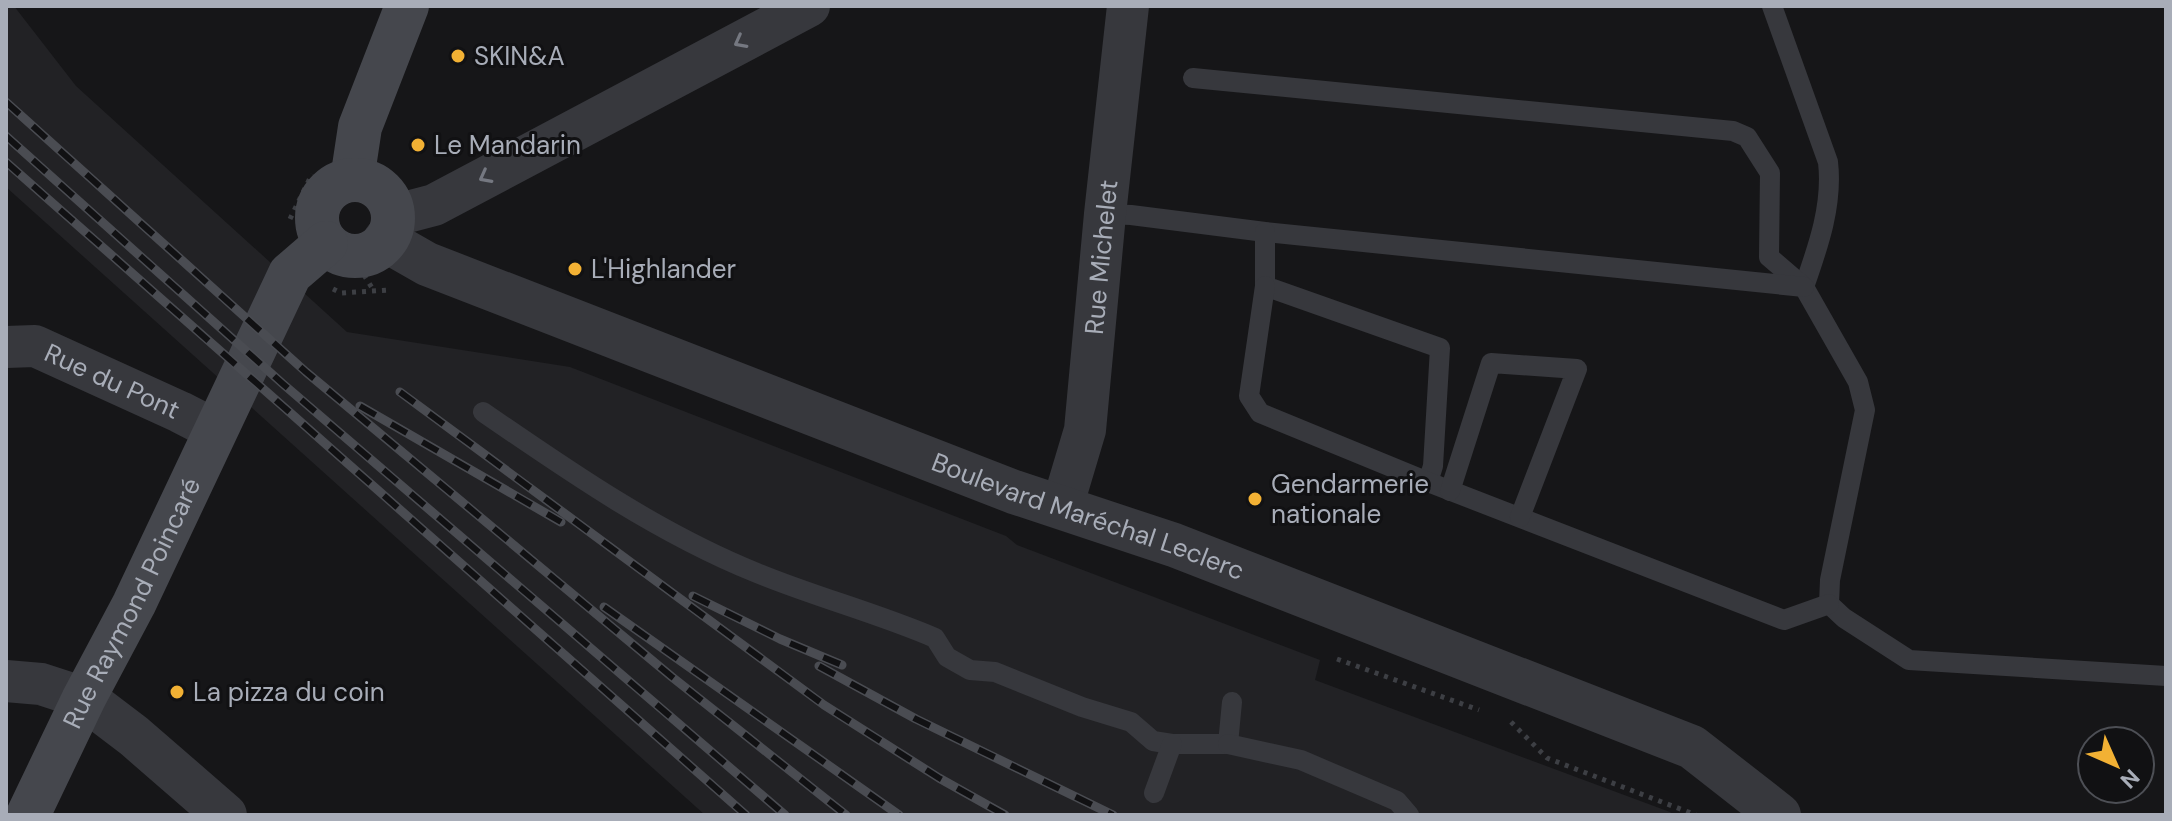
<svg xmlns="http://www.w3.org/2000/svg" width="2172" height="821" viewBox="0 0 2172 821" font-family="'DM Sans',sans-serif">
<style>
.built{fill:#222225}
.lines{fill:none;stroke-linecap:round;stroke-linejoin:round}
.path{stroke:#3d3f44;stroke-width:5;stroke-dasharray:4 6;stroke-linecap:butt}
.service{stroke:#37383d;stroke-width:20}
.minor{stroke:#37383d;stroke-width:42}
.tertiary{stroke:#37383d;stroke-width:44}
.secondary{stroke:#45474d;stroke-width:44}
.rail-casing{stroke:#4a4c52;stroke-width:9}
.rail{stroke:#111113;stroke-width:6;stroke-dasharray:18;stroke-linecap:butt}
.oneway{stroke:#757881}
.poi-dot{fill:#f2b134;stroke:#111113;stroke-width:3}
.labels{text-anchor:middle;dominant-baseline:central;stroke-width:6;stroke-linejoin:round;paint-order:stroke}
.poi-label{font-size:26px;fill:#a8adb8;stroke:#111113;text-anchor:start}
.street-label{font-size:26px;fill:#a8adb8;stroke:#111113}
</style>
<rect width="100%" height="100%" fill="#161618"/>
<polygon class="built" points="6,6 14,6 76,86 347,332 570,367 1006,536 1017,545 1320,660 1315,680 1670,812 1673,815 705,815 6,187"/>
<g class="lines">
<g class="path">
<polyline points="290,219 312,174"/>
<polyline points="364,275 374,291"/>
<polyline points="333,289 341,293 389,290"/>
<polyline points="1337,659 1479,710"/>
<polyline points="1511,722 1547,758 1696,815"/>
</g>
<g class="service">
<path d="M 1772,6 L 1828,162 C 1833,205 1818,247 1804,287"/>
<polyline points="1193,78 1733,131 1747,137 1770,173 1769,257 1804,287 1858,382 1865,410 1830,580 1829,604 1844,618 1909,660 2166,676"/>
<polyline points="1105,214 1131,215 1265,232 1804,287"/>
<polyline points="1265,232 1265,286 1440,348 1433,466 1428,482"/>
<polyline points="1265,286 1249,396 1260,413 1428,482 1784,620 1829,604"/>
<path d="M 483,412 C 570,472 658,533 757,573 C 815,597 877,613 935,638 L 947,657 L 970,670 L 995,672 L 1082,707 L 1131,722 L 1153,741 L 1172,744 L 1228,744 L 1232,702"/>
<polyline points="1450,491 1491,363 1577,369 1520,517"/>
<polyline points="1228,744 1301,760 1397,801 1409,815"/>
<polyline points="1154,793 1172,744"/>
</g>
<g class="minor">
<polyline points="392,216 434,205 809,6"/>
<path id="s1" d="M 6,347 L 35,346 L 180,412 L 215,430"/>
<path id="s2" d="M 1062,507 L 1085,430 L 1105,214 L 1128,6"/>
<polyline points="6,681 41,684 84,698"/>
</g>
<g class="tertiary">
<path id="s3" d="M 385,240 L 427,264 L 1014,492 L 1174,545 L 1692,747 L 1779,815"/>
<polyline points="84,698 134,736 225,815"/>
</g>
<g class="secondary">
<polyline points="352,180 360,127 407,6"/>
<circle cx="355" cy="218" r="38"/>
<path id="s4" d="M 28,815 L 84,698 L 134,604 L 290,274 L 326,243"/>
</g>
<g class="rail-casing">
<g id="rail">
<polyline points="6,102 306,372 672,677 846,815"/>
<polyline points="6,136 283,384 785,815"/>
<polyline points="6,162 746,815"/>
<polyline points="400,392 824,705 939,778 1005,815"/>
<polyline points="360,406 561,522"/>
<polyline points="693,596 780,639 842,665"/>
<polyline points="604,607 899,815"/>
<polyline points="819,666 916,719 1113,815"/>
</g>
</g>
<use href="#rail" class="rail"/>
</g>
<defs><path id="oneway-chevron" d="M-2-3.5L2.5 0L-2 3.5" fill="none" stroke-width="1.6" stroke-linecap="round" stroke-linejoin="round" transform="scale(2)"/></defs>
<g class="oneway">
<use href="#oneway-chevron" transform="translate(740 42) rotate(152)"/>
<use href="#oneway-chevron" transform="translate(485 177) rotate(152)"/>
</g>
<g class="poi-dot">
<circle cx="458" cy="56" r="8"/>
<circle cx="418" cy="145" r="8"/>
<circle cx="575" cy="269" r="8"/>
<circle cx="1255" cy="499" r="8"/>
<circle cx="177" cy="692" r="8"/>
</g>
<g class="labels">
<g class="poi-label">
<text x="474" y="56">SKIN&amp;A</text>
<text x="434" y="145">Le Mandarin</text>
<text x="591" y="269">L'Highlander</text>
<text x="1271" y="484">Gendarmerie<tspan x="1271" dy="30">nationale</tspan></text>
<text x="193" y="692">La pizza du coin</text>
</g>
<g class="street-label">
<text stroke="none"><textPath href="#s2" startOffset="254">Rue Michelet</textPath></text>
<text stroke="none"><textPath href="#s1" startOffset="114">Rue du Pont</textPath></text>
<text stroke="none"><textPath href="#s3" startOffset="756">Boulevard Maréchal Leclerc</textPath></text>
<text stroke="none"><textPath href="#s4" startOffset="236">Rue Raymond Poincaré</textPath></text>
</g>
</g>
<rect width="2172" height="821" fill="none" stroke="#a8adb8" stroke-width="16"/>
<g transform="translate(2116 765) rotate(135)"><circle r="38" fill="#111113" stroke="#4d4f55" stroke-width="2"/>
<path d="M0-6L14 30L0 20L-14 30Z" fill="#f2b134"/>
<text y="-12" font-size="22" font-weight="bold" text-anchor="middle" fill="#a8adb8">N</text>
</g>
</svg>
